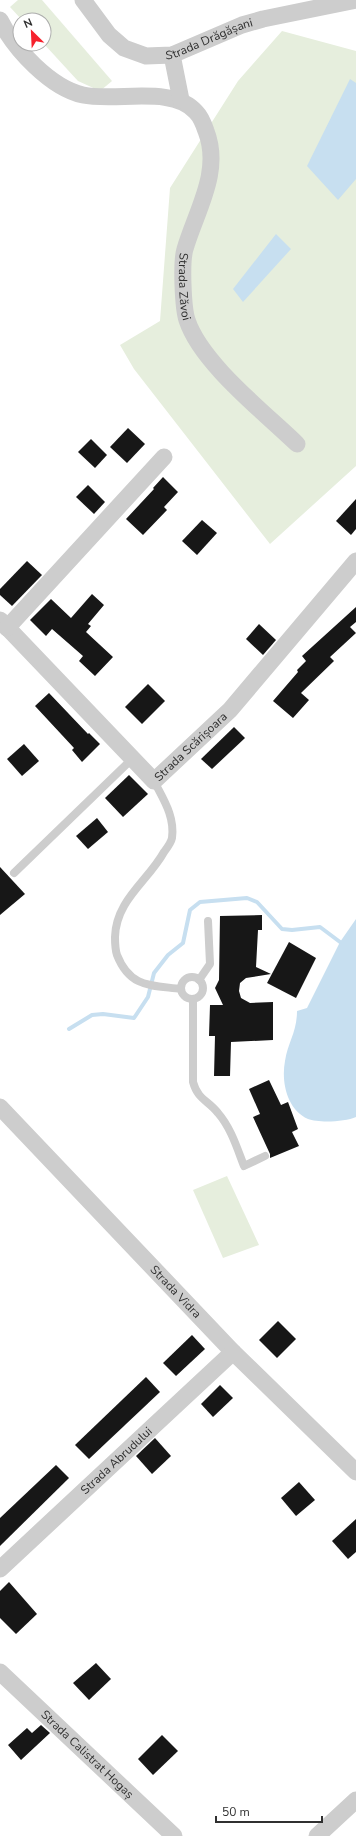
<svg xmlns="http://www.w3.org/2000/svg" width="356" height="1836" viewBox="0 0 356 1836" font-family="'Nunito Sans',sans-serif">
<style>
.green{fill:#e6eedd}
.water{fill:#c7dff0}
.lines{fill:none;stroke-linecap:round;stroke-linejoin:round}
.stream{stroke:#c7dff0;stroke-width:4}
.building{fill:#171717}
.lane{stroke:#cdcdcd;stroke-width:8}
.street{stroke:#cdcdcd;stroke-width:17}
.labels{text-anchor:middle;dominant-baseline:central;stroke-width:4;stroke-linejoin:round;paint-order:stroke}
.street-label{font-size:12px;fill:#303030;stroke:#fff}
</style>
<rect width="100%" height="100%" fill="#fff"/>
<g class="green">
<polygon points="18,0 42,0 112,81 100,91 78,81 44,44 44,20 22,20 10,7"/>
<polygon points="282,31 356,51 356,466 270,544 134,369 120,345 160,321 170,188 238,81"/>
<polygon points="227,1176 259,1245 223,1258 193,1190"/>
</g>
<g class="water">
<polygon points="350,79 356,83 356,179 338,200 307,166"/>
<polygon points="276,234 291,249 243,302 233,289"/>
<path d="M 356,919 L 356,1117 C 345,1122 318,1123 308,1119 C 287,1110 281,1082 285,1061 C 288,1042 297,1032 297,1011 L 307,1008 L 340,942 Z"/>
</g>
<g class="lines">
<polyline class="stream" points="69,1029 92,1015 103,1014 134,1018 148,997 154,973 168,955 183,943 190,910 200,902 247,898 257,902 282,929 292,930 320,927 340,942"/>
</g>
<g class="building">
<polygon points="128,428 145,444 127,463 110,447"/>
<polygon points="91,439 107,455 95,468 78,452"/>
<polygon points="163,477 178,492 164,507 167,510 143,535 126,519 154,489 153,488"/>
<polygon points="88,485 105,502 94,514 76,497"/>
<polygon points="356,499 356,529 351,535 336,521"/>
<polygon points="202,520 217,533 197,555 182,541"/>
<polygon points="27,561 42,575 12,606 0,595 0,589"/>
<polygon points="92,594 104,605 88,624 91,626 86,632 113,657 95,676 79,661 83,656 52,629 46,636 30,620 51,599 71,618"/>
<polygon points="356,607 356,622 350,627 356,633 330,657 334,661 301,693 309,700 293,718 273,701 298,672 297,670 306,661 302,656"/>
<polygon points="259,624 276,640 263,655 246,639"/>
<polygon points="148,684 165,701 142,724 125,707"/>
<polygon points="49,693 88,734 89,733 100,744 82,762 72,750 74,748 35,706"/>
<polygon points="234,727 245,738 212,769 201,759"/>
<polygon points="24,744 39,761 22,776 7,759"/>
<polygon points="129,775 148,794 123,817 105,798"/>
<polygon points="97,818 108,832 88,849 76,836"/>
<polygon points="0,867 25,894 0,915"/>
<polygon points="262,915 262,930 258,930 256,967 271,974 246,978 240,983 239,991 241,998 250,1003 273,1002 273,1040 231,1042 230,1076 214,1076 215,1036 209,1036 210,1005 223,1005 215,988 219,980 220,916"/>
<polygon points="289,942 316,958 296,998 267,983"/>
<polygon points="269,1080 281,1105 288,1102 298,1129 292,1132 299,1146 270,1158 270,1154 253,1117 260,1114 249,1089"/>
<polygon points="278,1321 296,1339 277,1358 259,1340"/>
<polygon points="192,1335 205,1349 176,1376 163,1363"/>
<polygon points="146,1377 160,1392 89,1459 75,1445"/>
<polygon points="220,1385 233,1398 213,1417 201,1404"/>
<polygon points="155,1438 171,1456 152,1474 136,1456"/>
<polygon points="56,1465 69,1478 0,1546 0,1518"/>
<polygon points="299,1482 315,1500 296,1516 281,1498"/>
<polygon points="356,1519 356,1552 348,1559 332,1541"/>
<polygon points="9,1582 37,1614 16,1634 0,1618 0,1591"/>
<polygon points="96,1663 111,1679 89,1700 73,1683"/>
<polygon points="41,1725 50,1733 21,1760 8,1745 27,1728 32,1733"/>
<polygon points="162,1735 178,1751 153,1775 138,1759"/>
</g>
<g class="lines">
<g class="lane">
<path d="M 154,781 C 163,799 175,816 172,838 C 171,843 167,848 164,852 C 148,881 116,900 115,937 C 115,943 115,949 117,955 C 130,988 151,985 181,989"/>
<polyline points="14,873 132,759"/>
<circle cx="192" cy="988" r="11"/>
<polyline points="199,980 210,964 208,921"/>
<path d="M 193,999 L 193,1082 C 198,1100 208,1100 218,1113 C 231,1128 237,1148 244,1166 L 265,1156"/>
</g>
<g class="street">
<path id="s1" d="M 83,0 L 109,35 L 124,48 L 146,56 L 172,55 L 242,25 L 263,19 L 356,0"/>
<path id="s2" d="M 0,20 C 14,49 51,88 83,95 C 116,102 173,85 196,112 C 201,117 204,125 206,131 C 222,172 196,211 185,249 C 181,262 183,308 187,320 C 201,363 264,412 297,444"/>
<polyline points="172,55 181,100"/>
<path id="s3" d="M 0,620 L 154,781 L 230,710 L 356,561"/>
<polyline points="7,628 164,457"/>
<path id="s4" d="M 0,1107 L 233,1352 L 356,1472"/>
<path id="s5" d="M 0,1569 L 233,1352"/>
<path id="s6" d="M 0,1672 L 174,1836"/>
<polyline points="317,1836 356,1800"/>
</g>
</g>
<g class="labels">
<g class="street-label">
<text stroke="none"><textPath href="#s1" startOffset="153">Strada Drăgășani</textPath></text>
<text stroke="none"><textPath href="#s2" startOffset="414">Strada Zăvoi</textPath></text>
<text stroke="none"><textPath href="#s3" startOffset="273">Strada Scărișoara</textPath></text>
<text stroke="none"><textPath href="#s4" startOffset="255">Strada Vidra</textPath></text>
<text stroke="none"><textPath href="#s5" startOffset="159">Strada Abrudului</textPath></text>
<text stroke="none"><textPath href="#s6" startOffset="120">Strada Calistrat Hogaș</textPath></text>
</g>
</g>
<g transform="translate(32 32) rotate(336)"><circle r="19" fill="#ffffff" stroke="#acacac"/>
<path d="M0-3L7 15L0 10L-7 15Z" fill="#f6222d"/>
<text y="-6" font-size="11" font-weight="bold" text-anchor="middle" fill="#303030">N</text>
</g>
<path d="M216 1816v6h106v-6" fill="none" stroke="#303030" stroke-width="2"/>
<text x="222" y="1816" font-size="12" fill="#303030" stroke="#ffffff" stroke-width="3" paint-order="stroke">50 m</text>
</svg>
